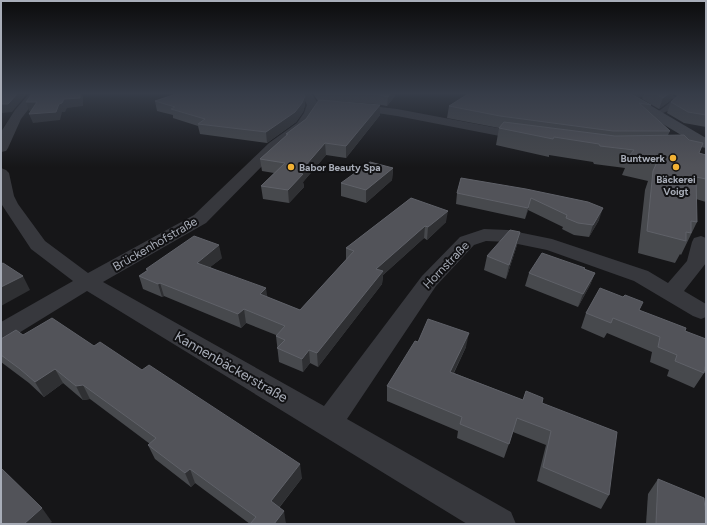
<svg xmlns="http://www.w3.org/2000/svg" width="707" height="525" viewBox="0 0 707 525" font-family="Figtree,sans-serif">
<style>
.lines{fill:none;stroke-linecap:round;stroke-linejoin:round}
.service{fill:#37383d;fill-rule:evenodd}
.minor{fill:#37383d;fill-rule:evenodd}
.secondary{fill:#45474d;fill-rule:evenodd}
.wall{fill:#47494d}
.shaded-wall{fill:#2f3033}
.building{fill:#525359;stroke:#5f6168}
.poi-dot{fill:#f2b134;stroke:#111113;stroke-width:1.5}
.labels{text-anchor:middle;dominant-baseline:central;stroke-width:4;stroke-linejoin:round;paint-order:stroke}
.far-poi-label{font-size:10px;font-weight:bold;fill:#a8adb8;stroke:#111113;text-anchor:end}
.street-label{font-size:12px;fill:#a8adb8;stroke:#111113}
.near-street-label{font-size:14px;fill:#a8adb8;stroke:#111113}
</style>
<rect width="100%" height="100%" fill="#161618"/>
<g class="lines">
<path class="service" d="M 662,94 L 670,94 L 680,99 L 668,111 L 660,114 L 657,112 C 663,108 668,105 673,99 Z"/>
<g class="minor">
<polygon points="29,94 40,94 21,119 8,148 6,151 1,152 1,132 15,110"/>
<polygon points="302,94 312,94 319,105 316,114 305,129 279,149 206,223 103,282 324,406 422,276 460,237 484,229 508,230 552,239 648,271 668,283 687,261 692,242 694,238 701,236 706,238 706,263 684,291 706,304 706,317 701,319 693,316 634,281 547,250 508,242 486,241 474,245 436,286 347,419 511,512 516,524 467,524 87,291 9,339 1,342 1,322 73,281 31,249 2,205 1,168 6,170 9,173 14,196 18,204 45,241 88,273 194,215 269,143 297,123 304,113 307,105"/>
<polygon points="620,94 658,94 653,97 625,98 621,97"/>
<polygon points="354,104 397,109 525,133 530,134 532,137 530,140 525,141 397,116 350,109 348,107 350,105"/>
</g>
<polygon class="secondary" points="616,94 631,94 706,138 706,148 701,147 618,97"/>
</g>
<g class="wall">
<polygon points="174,94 304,94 305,105 303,112 296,122 267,143 200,134 198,126 173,118 173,115 157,111 155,101 174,95"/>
<polygon points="313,94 395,94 395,96 387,106 376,104 335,101 380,115 346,158 326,155 303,182 304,187 289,203 263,199 261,186 274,173 262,171 260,159 286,136 286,134 306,119 318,101"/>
<polygon points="631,94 651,105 649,111 670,131 668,135 699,153 706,155 706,202 696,199 697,222 681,255 680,254 675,263 638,253 645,190 648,181 622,175 625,168 594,164 593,162 549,155 549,157 496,145 499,128 447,118 449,106"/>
<polygon points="644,94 673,94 671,100 659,109 642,99"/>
<polygon points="673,94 706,94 706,127 684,123 667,113 671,102 677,96"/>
<polygon points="393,168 392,180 366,203 341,196 341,183"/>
<polygon points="526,189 599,220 589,237 574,235 562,229 563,227 528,210 525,219 456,204 457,193"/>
<polygon points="411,198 446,222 427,240 424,238 383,275 382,284 318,367 310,363 303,372 279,362 276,336 276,335 246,323 241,328 164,296 162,297 143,289 139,276 147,271 146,269 222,258 210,267 267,297 300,310 346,260 346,248"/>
<polygon points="520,232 517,245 506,279 484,270 487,256"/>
<polygon points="584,269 595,273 590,285 578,307 525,286 529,273"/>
<polygon points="639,310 685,331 704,373 694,388 667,376 669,370 650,362 652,352 607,333 604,338 581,328 586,313"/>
<polygon points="23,335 94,346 302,478 279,508 286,524 250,524 195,483 191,487 155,459 148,445 150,444 90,399 83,400 63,383 44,397 29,383 1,362 1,339"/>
<polygon points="418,342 466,347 454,373 523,400 542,403 609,495 601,509 537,481 546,445 513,432 504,458 457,438 458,431 387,401 387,386"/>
<polygon points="658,479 706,524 646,524 648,494"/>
</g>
<g class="shaded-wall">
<polygon points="17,94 27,94 12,112 1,113 1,104"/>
<polygon points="80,94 82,94 83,97 83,106 67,108 65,112 62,112 60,120 33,123 29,114 59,104 64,99"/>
<polygon points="390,94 395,94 395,96 387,106 388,97"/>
<polygon points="668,94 673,94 671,100 659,109 663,98"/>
<polygon points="305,96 305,105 303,112 296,122 267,143 266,132"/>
<polygon points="26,102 37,102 40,110 29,111"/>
<polygon points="380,105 380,115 346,158 346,146"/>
<polygon points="325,143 326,155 303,182 304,187 289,203 288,190 299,173"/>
<polygon points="393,168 392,180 366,203 366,190"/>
<polygon points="531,198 528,210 525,219 528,208"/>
<polygon points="603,208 599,220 589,237 593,225"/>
<polygon points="448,211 446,222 427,240 428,227"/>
<polygon points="425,226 424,238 383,275 382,284 318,367 317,353 376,269"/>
<polygon points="520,232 517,245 506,279 509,265"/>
<polygon points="219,245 222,258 200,275 197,263"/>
<polygon points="595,273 590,285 578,307 583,294"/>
<polygon points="23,276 30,290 1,306 1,287"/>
<polygon points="160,283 164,296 162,297 158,284"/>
<polygon points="266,288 268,301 260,294"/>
<polygon points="244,309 246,323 241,328 238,314"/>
<polygon points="469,333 466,347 447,386 450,372"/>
<polygon points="309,350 310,363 303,372 302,359"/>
<polygon points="55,369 63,383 44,397 35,382"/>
<polygon points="83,385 90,399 83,400 76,386"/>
<polygon points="300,464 302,478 273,515 271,501"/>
<polygon points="190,469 195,483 191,487 185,473"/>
<polygon points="42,508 52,522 49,524 24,524"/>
<polygon points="284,511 286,524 274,524"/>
</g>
<g class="building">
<polygon points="1,94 17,94 8,104 1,104"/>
<polygon points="32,94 80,94 80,98 64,99 62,103 59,104 56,112 29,114 37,102 26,102"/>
<polygon points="176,94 304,94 305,96 302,103 295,112 266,132 198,124 205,119 171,109 175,107 155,101"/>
<polygon points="366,94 390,94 388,97 376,94"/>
<polygon points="468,94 631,94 651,105 639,103 670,131 613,131 500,116 449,106"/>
<polygon points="656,94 668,94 663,98"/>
<polygon points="680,94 706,94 706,115 688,112 671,102"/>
<polygon points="319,100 380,105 346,146 325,143 299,173 303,174 288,190 261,186 285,163 260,159 288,134 286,134 306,119"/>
<polygon points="504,122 615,136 684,135 689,140 703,143 699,153 706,155 706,179 696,177 697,222 691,221 691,233 686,232 686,241 647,231 653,171 657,162 629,156 634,150 600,146 599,144 554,137 553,139 499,128"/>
<polygon points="370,162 393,168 366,190 341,183"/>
<polygon points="461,178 526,189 588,202 603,208 593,225 578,223 566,218 567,215 531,198 528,208 457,193"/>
<polygon points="411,198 448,211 428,227 425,226 376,269 383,271 317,353 309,350 302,359 277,348 285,340 276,336 285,326 244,309 238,314 160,283 158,284 139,276 148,270 146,269 194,236 219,245 197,263 266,288 260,294 300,310 354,251 346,248"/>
<polygon points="510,230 520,232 509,265 487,256"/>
<polygon points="542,253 585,268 584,269 595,273 583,294 529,273"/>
<polygon points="3,263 23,276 1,287 1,264"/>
<polygon points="600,288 623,297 625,295 643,302 639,310 686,328 685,331 706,339 706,363 704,373 675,361 677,355 658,347 660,337 613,318 611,323 586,313"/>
<polygon points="52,318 94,346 100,342 142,370 149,365 300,464 271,501 284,511 274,524 250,524 256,517 190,469 185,473 148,445 156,438 83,385 76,386 55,369 35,382 20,369 1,355 1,339 16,330 23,335"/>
<polygon points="428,319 469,333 450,372 523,400 526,391 543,398 542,403 617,432 609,495 543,467 551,431 517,418 509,444 460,424 462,417 387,386 415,341 418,342"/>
<polygon points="1,468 42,508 24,524 1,524"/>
<polygon points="658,479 704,498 705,510 706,511 706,524 658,524 656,523"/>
</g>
<linearGradient id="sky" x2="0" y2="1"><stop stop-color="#0c0c0d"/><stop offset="0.56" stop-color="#363c48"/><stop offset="1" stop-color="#363c48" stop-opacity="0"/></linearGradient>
<rect width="707" height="167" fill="url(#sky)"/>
<g class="poi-dot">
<circle cx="673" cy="158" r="4"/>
<circle cx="291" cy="167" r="4"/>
<circle cx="676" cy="167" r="4"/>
</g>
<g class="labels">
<g class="far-poi-label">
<text x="665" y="158">Buntwerk</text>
<text x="299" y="167" text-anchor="start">Babor Beauty Spa</text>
<text x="676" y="179" text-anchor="middle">Bäckerei<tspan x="676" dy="12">Voigt</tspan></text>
</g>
<g class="street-label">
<text transform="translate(155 244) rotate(-30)">Brückenhofstraße</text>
<text transform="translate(446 265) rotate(-46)">Hornstraße</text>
</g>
<g class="near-street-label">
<text transform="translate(231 367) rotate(30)">Kannenbäckerstraße</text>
</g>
</g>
<rect width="707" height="525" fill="none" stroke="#a8adb8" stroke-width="4"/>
</svg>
